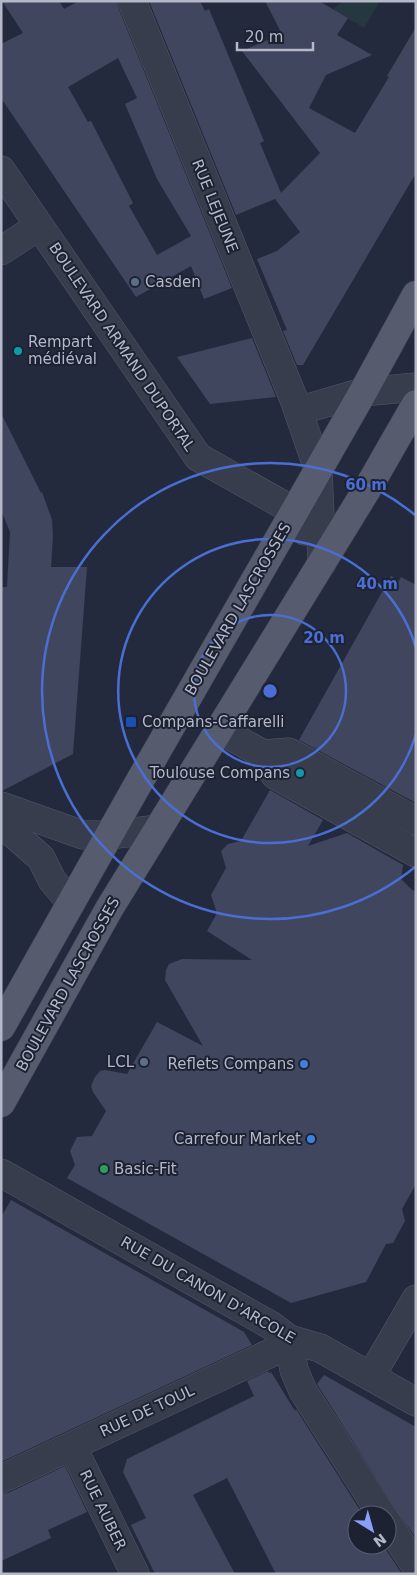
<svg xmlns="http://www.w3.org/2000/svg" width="417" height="1575" viewBox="0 0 417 1575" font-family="'DejaVu Sans',sans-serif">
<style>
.green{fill:#26383f}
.building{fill:#40465e;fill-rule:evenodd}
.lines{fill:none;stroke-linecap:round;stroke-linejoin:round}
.minor-casing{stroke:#535869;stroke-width:29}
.major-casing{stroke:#414657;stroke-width:29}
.minor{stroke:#383d4e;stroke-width:28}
.major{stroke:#565c6e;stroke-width:28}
.ring{fill:none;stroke:#4a6ed4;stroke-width:2.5}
.service-dot{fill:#5c6f8a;stroke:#1d2233;stroke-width:2}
.culture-dot{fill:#0f9aa8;stroke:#1d2233;stroke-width:2}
.transit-dot{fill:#1a4fb4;stroke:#1d2233;stroke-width:2}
.shop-dot{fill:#3f7fe0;stroke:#1d2233;stroke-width:2}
.leisure-dot{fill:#2e9e5b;stroke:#1d2233;stroke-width:2}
.labels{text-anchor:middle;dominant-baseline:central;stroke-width:4;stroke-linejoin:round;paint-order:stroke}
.street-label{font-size:15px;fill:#b4b8c9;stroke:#1d2233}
.poi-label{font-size:15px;fill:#b4b8c9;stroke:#1d2233;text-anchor:start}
.centre{fill:#4a6ed4;stroke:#1d2233;stroke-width:2.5}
.ring-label{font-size:15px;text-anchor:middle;font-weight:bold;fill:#4a6ed4;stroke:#1d2233;stroke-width:4;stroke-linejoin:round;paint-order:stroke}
</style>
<rect width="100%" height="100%" fill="#242a3e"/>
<polygon class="green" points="343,1 380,1 364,28 333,9"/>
<g class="building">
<path d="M 2,1 L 59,1 L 64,9 L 79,1 L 117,1 L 118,7 L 232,288 L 204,299 L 191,266 L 136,297 L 1,98 L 1,44 L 23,33 ZM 118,58 L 137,98 L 125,104 L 157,179 L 191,236 L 157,255 L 129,206 L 133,203 L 91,121 L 88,122 L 68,87 Z"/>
<polygon points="149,1 200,1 205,11 209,9 264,141 260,143 281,193 320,153 242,51 282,34 265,1 319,1 348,18 337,35 372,55 326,75 309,108 355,133 389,77 387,76 416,27 416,173 303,365 297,365 283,331 287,330 257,259 277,251 300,232 275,199 236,215"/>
<polygon points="252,338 276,397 210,404 177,357"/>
<polygon points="1,413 41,493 42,492 52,520 53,536 51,567 87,567 73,754 2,791 1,587 7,587 10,532 1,510"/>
<polygon points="391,576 399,581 401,577 416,585 416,803 299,740"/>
<polygon points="270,790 323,820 308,846 347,833 403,865 401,879 411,889 416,892 416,1184 402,1209 405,1221 393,1243 386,1244 366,1282 291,1303 67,1178 75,1165 70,1151 77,1137 92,1136 106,1111 93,1092 91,1086 95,1077 100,1071 105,1070 127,1074 157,1022 203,1046 165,980 166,970 169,964 182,959 252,960 207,931 217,913 211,895 226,868 221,851 228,844 241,841"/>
<polygon points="11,1200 244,1332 252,1345 1,1462 1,1217"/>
<polygon points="268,1371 269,1373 271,1372 295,1411 296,1409 363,1515 357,1515 357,1545 383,1545 402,1574 276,1574 227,1478 193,1495 235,1574 155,1574 131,1525 146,1518 123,1472 127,1459 254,1396 247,1381"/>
<polygon points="324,1375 416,1427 416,1538 396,1510 317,1384"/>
<polygon points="65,1466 87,1512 48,1530 51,1538 1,1561 1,1494 8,1493"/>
</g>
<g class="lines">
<g class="minor-casing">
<g id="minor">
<polyline points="132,1 295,402 318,469 322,563"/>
<polyline points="1,170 198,457 294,511 305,531"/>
<polyline points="1,251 39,226"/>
<polyline points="298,411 363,392 416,387"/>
<polyline points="220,730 263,754 275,775 416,853"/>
<polyline points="263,754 289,752 416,821"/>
<polyline points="1,806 83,835 109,835 158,829"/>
<polyline points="1,823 41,858 52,880 71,903"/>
<polyline points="1,1173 272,1326 289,1339 320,1348 416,1402"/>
<polyline points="289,1339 294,1370 303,1391 382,1515"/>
<polyline points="371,1376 416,1299"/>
<polyline points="74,1445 78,1458 135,1574"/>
<polyline points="1,1479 273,1352 289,1339"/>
<polyline points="387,1522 416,1567"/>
</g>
</g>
<g class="major-casing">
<g id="major">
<polyline points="1,1027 134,791 363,392 416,295"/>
<polyline points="1,1103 109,909 369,486 416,404"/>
</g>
</g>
<use href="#minor" class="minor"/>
<use href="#major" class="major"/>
</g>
<g class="ring">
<circle cx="270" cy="691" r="76"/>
<path d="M416 734A152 152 0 1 1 416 648"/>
<path d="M415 867A228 228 0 1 1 415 515"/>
</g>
<g class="service-dot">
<circle cx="135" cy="282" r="5"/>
<circle cx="144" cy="1062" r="5"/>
</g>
<g class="culture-dot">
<circle cx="18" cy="351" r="5"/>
<circle cx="300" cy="773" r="5"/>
</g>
<rect class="transit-dot" x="125" y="716" width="12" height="12" rx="2.5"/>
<g class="shop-dot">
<circle cx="304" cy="1064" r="5"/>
<circle cx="311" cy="1139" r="5"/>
</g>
<circle class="leisure-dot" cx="104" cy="1169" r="5"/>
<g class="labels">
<g class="street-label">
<text transform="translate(215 206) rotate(68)">RUE LEJEUNE</text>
<text transform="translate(122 347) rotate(56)">BOULEVARD ARMAND DUPORTAL</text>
<text transform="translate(238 609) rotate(-60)">BOULEVARD LASCROSSES</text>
<text transform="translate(68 984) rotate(-61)">BOULEVARD LASCROSSES</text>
<text transform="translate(208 1290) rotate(30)">RUE DU CANON D'ARCOLE</text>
<text transform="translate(147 1411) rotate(-25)">RUE DE TOUL</text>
<text transform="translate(103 1510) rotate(64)">RUE AUBER</text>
</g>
<g class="poi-label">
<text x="145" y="282">Casden</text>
<text x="28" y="342">Rempart<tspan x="28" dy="17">médiéval</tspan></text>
<text x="142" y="722">Compans-Caffarelli</text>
<text x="290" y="773" text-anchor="end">Toulouse Compans</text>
<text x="134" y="1062" text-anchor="end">LCL</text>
<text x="294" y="1064" text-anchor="end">Reflets Compans</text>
<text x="301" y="1139" text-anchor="end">Carrefour Market</text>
<text x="114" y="1169">Basic-Fit</text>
</g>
</g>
<circle cx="270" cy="691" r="8" class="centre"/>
<g class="ring-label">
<text x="366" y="490">60 m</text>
<text x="377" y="589">40 m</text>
<text x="324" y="643">20 m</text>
</g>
<rect width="417" height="1575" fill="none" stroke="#b4b8c9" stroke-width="5"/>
<g transform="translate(372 1530) rotate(143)"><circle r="24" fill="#1d2233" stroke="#595e6f"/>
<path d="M0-4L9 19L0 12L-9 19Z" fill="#89a0f9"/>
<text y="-8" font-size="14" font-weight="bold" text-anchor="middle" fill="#b4b8c9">N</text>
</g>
<path d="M237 42v8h76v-8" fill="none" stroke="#b4b8c9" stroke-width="2.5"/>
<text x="245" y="42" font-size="15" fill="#b4b8c9" stroke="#1d2233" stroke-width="4" paint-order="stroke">20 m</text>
</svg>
